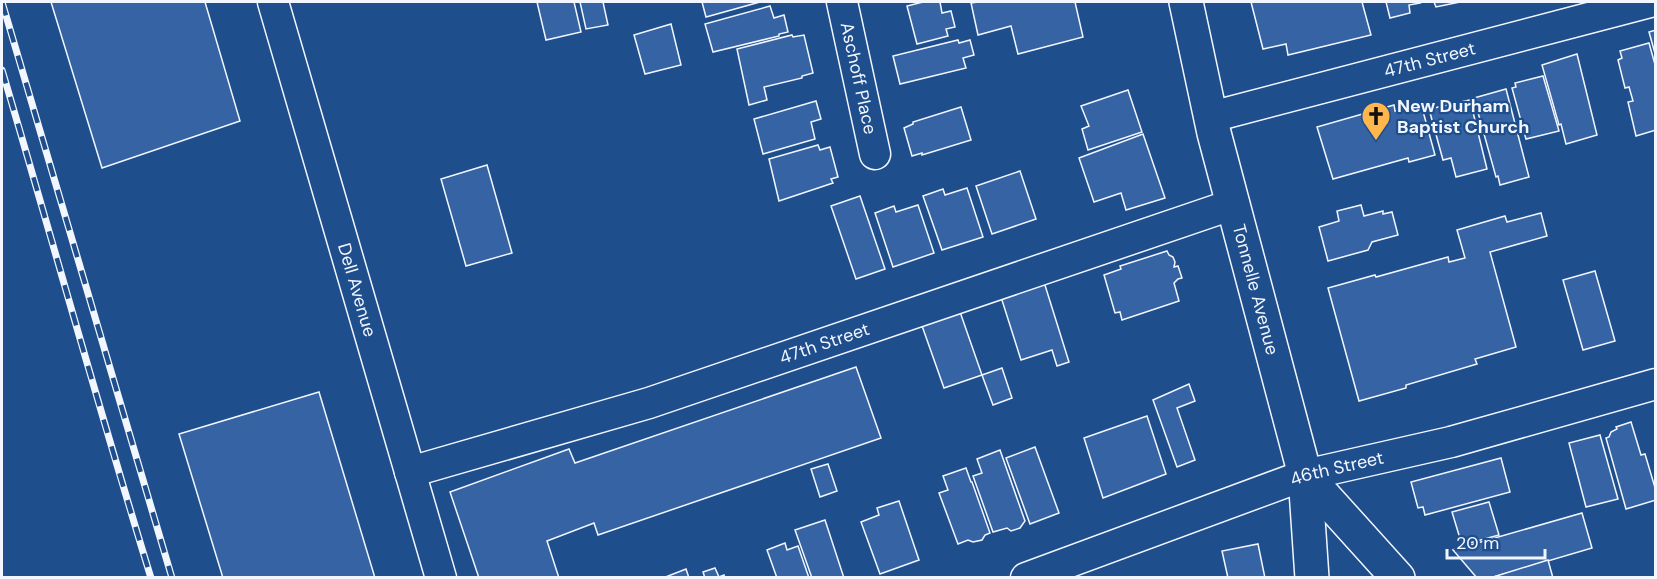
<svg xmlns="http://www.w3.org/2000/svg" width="1657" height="579" viewBox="0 0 1657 579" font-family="'DM Sans',sans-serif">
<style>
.building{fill:#3563a3;stroke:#f2f6ff;stroke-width:1.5}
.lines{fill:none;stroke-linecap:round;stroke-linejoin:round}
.street-casing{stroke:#f2f6ff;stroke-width:33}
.secondary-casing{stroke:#f2f6ff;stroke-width:36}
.primary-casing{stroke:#f2f6ff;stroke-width:36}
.street{stroke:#1f4e8c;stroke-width:30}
.secondary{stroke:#1f4e8c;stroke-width:33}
.primary{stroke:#1f4e8c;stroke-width:33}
.rail-casing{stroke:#f2f6ff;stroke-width:7}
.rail{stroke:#1f4e8c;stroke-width:4.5;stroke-dasharray:14;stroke-linecap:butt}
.labels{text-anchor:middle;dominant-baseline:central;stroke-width:4.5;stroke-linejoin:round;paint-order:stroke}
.street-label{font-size:18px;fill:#f2f6ff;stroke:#1f4e8c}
.poi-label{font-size:18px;font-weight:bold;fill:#f2f6ff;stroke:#1f4e8c;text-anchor:start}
</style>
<rect width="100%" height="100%" fill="#1f4e8c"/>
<g class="building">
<polygon points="51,2 205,2 240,121 102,168"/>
<polygon points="537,2 574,2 581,32 546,40"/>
<polygon points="580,2 603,2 608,25 586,29"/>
<polygon points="702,2 760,2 706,17"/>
<polygon points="923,2 940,2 942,13 951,11 955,27 946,29 948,36 917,44 907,6"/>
<polygon points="978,2 1075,2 1083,37 1018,54 1011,26 978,35 971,3"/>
<polygon points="1251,2 1362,2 1371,35 1288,55 1286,44 1263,49"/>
<polygon points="1386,2 1419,2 1420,3 1409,5 1410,13 1390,18"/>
<polygon points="1434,2 1460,2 1436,7"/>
<polygon points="770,6 774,18 784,15 788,32 779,34 779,36 713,52 705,24"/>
<polygon points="671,24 681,65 645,74 634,35"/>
<polygon points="1656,30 1656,57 1649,32"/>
<polygon points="792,35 793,37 804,35 813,73 802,76 802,78 764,87 767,100 749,105 737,49"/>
<polygon points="958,40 959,43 970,40 974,55 963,58 966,68 900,84 893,56"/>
<polygon points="1649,43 1656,68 1656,130 1636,136 1628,102 1633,101 1629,87 1625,88 1618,60 1622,58 1620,51"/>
<polygon points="1577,54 1597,135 1566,144 1561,124 1559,125 1542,65"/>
<polygon points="1543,76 1559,131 1526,139 1512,88 1516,87 1515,83"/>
<polygon points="1506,89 1529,177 1500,185 1498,176 1496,177 1474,98"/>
<polygon points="1128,90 1142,132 1088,150 1082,129 1089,126 1081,106"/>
<polygon points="1470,100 1487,169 1456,177 1451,158 1443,160 1429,109"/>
<polygon points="816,101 821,119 811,122 815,139 763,154 754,119"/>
<polygon points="1421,104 1435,155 1409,162 1408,158 1333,179 1317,127 1394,105 1395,111"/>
<polygon points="961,107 971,140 922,155 922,153 912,156 904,128 913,124 913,122"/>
<polygon points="1143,134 1165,198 1126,210 1121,193 1094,202 1079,158"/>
<polygon points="818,145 820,150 830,147 838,177 831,179 833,183 779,201 769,159"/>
<polygon points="487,165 512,253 466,266 441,179"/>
<polygon points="1020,171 1036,219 992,234 976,186"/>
<polygon points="967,188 983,237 942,250 923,196 943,189 945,195"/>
<polygon points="860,196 885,269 856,279 831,206"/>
<polygon points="918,205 934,253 893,267 875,213 894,206 896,212"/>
<polygon points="1361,205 1364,216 1383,211 1383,214 1392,212 1398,235 1372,242 1368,250 1328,261 1319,227 1339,221 1337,211"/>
<polygon points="1541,213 1547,236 1490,252 1516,347 1475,359 1477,364 1406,385 1406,388 1359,401 1328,288 1375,275 1376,277 1448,257 1449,262 1465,258 1457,230 1505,216 1507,222"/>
<polygon points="1167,251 1169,255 1173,257 1175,262 1174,267 1178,266 1182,278 1178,279 1174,283 1179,301 1122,320 1120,312 1115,313 1104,275 1121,269 1120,266"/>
<polygon points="1595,271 1615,341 1583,350 1563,280"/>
<polygon points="1044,282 1069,362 1057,366 1052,350 1021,360 1001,297"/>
<polygon points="959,309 982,375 944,388 921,323"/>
<polygon points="856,367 881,438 598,535 594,523 547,541 559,578 479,578 450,492 569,449 575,463"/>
<polygon points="1002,368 1012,398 993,405 982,375"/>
<polygon points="1189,384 1195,401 1177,408 1195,460 1177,467 1153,400"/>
<polygon points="319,392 375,578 223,578 179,434"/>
<polygon points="1147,416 1166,474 1103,498 1084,438"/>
<polygon points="1631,422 1641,455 1645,454 1656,491 1656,500 1626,509 1606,438 1609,437 1611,432 1617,429 1616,427"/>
<polygon points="1600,435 1618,499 1586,507 1569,443"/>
<polygon points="1035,447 1059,513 1030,524 1006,458"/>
<polygon points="1000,450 1025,521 1020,528 1011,531 1007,528 993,532 973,476 982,473 977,459"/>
<polygon points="1501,458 1510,492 1425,515 1423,507 1418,508 1411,482"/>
<polygon points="828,464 837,491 820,497 811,469"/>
<polygon points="966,468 971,482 972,482 990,533 985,535 982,540 973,542 968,540 958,544 939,493 948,490 943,476"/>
<polygon points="899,501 919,560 880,574 861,522 879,515 877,508"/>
<polygon points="1489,502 1499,535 1462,545 1452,512"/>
<polygon points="1582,513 1592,548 1490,578 1477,578 1453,550"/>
<polygon points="825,520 844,578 812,578 795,530"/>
<polygon points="785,543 787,550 798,546 809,578 777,578 767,550"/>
<polygon points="1258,544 1265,578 1228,578 1222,551"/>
<polygon points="1548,560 1553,578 1490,578"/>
<polygon points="715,568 719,577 724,575 725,578 705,578 703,572"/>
<polygon points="686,569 689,578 663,578"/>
</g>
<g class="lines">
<g class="street-casing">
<g id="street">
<path id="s1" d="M 273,2 L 441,578"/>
<path id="s2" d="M 842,2 L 875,154"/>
<path id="s3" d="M 1211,117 L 1650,2"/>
<path id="s4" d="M 410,472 L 649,403 L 1234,204"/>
<path id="s5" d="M 1026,578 L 1305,475 L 1451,442 L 1656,384"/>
</g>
</g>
<g class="secondary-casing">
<polyline id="secondary" points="1305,475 1398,578"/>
</g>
<g class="primary-casing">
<g id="primary">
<path id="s6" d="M 1186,2 L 1214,133 L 1305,475 L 1312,578"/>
</g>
</g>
<use href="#street" class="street"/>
<use href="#secondary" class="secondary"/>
<use href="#primary" class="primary"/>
<g class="rail-casing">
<g id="rail">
<polyline points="2,2 172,578"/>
<path d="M 2,70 C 52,239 99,409 151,578"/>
</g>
</g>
<use href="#rail" class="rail"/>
</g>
<defs>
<g id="church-pin" transform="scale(1.5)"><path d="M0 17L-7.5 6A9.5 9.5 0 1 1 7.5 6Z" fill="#ffb74d" stroke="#1f4e8c"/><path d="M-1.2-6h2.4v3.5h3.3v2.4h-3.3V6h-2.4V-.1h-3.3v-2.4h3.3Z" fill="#111"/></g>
</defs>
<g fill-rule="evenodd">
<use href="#church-pin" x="1376" y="116"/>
</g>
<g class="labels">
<g class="street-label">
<text stroke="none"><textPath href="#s3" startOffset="226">47th Street</textPath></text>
<text stroke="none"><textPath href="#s2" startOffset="78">Aschoff Place</textPath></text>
<text stroke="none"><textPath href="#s6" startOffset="296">Tonnelle Avenue</textPath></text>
<text stroke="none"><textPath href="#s1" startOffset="300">Dell Avenue</textPath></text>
<text stroke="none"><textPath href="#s4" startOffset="434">47th Street</textPath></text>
<text stroke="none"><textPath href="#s5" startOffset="330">46th Street</textPath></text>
</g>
<g class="poi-label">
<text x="1397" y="106">New Durham<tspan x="1397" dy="21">Baptist Church</tspan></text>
</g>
</g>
<rect width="1657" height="579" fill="none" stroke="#f2f6ff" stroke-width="6"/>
<path d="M1447 549v9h98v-9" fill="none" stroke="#f2f6ff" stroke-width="3"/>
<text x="1456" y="549" font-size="18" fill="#f2f6ff" stroke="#1f4e8c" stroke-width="4.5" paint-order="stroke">20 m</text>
</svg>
